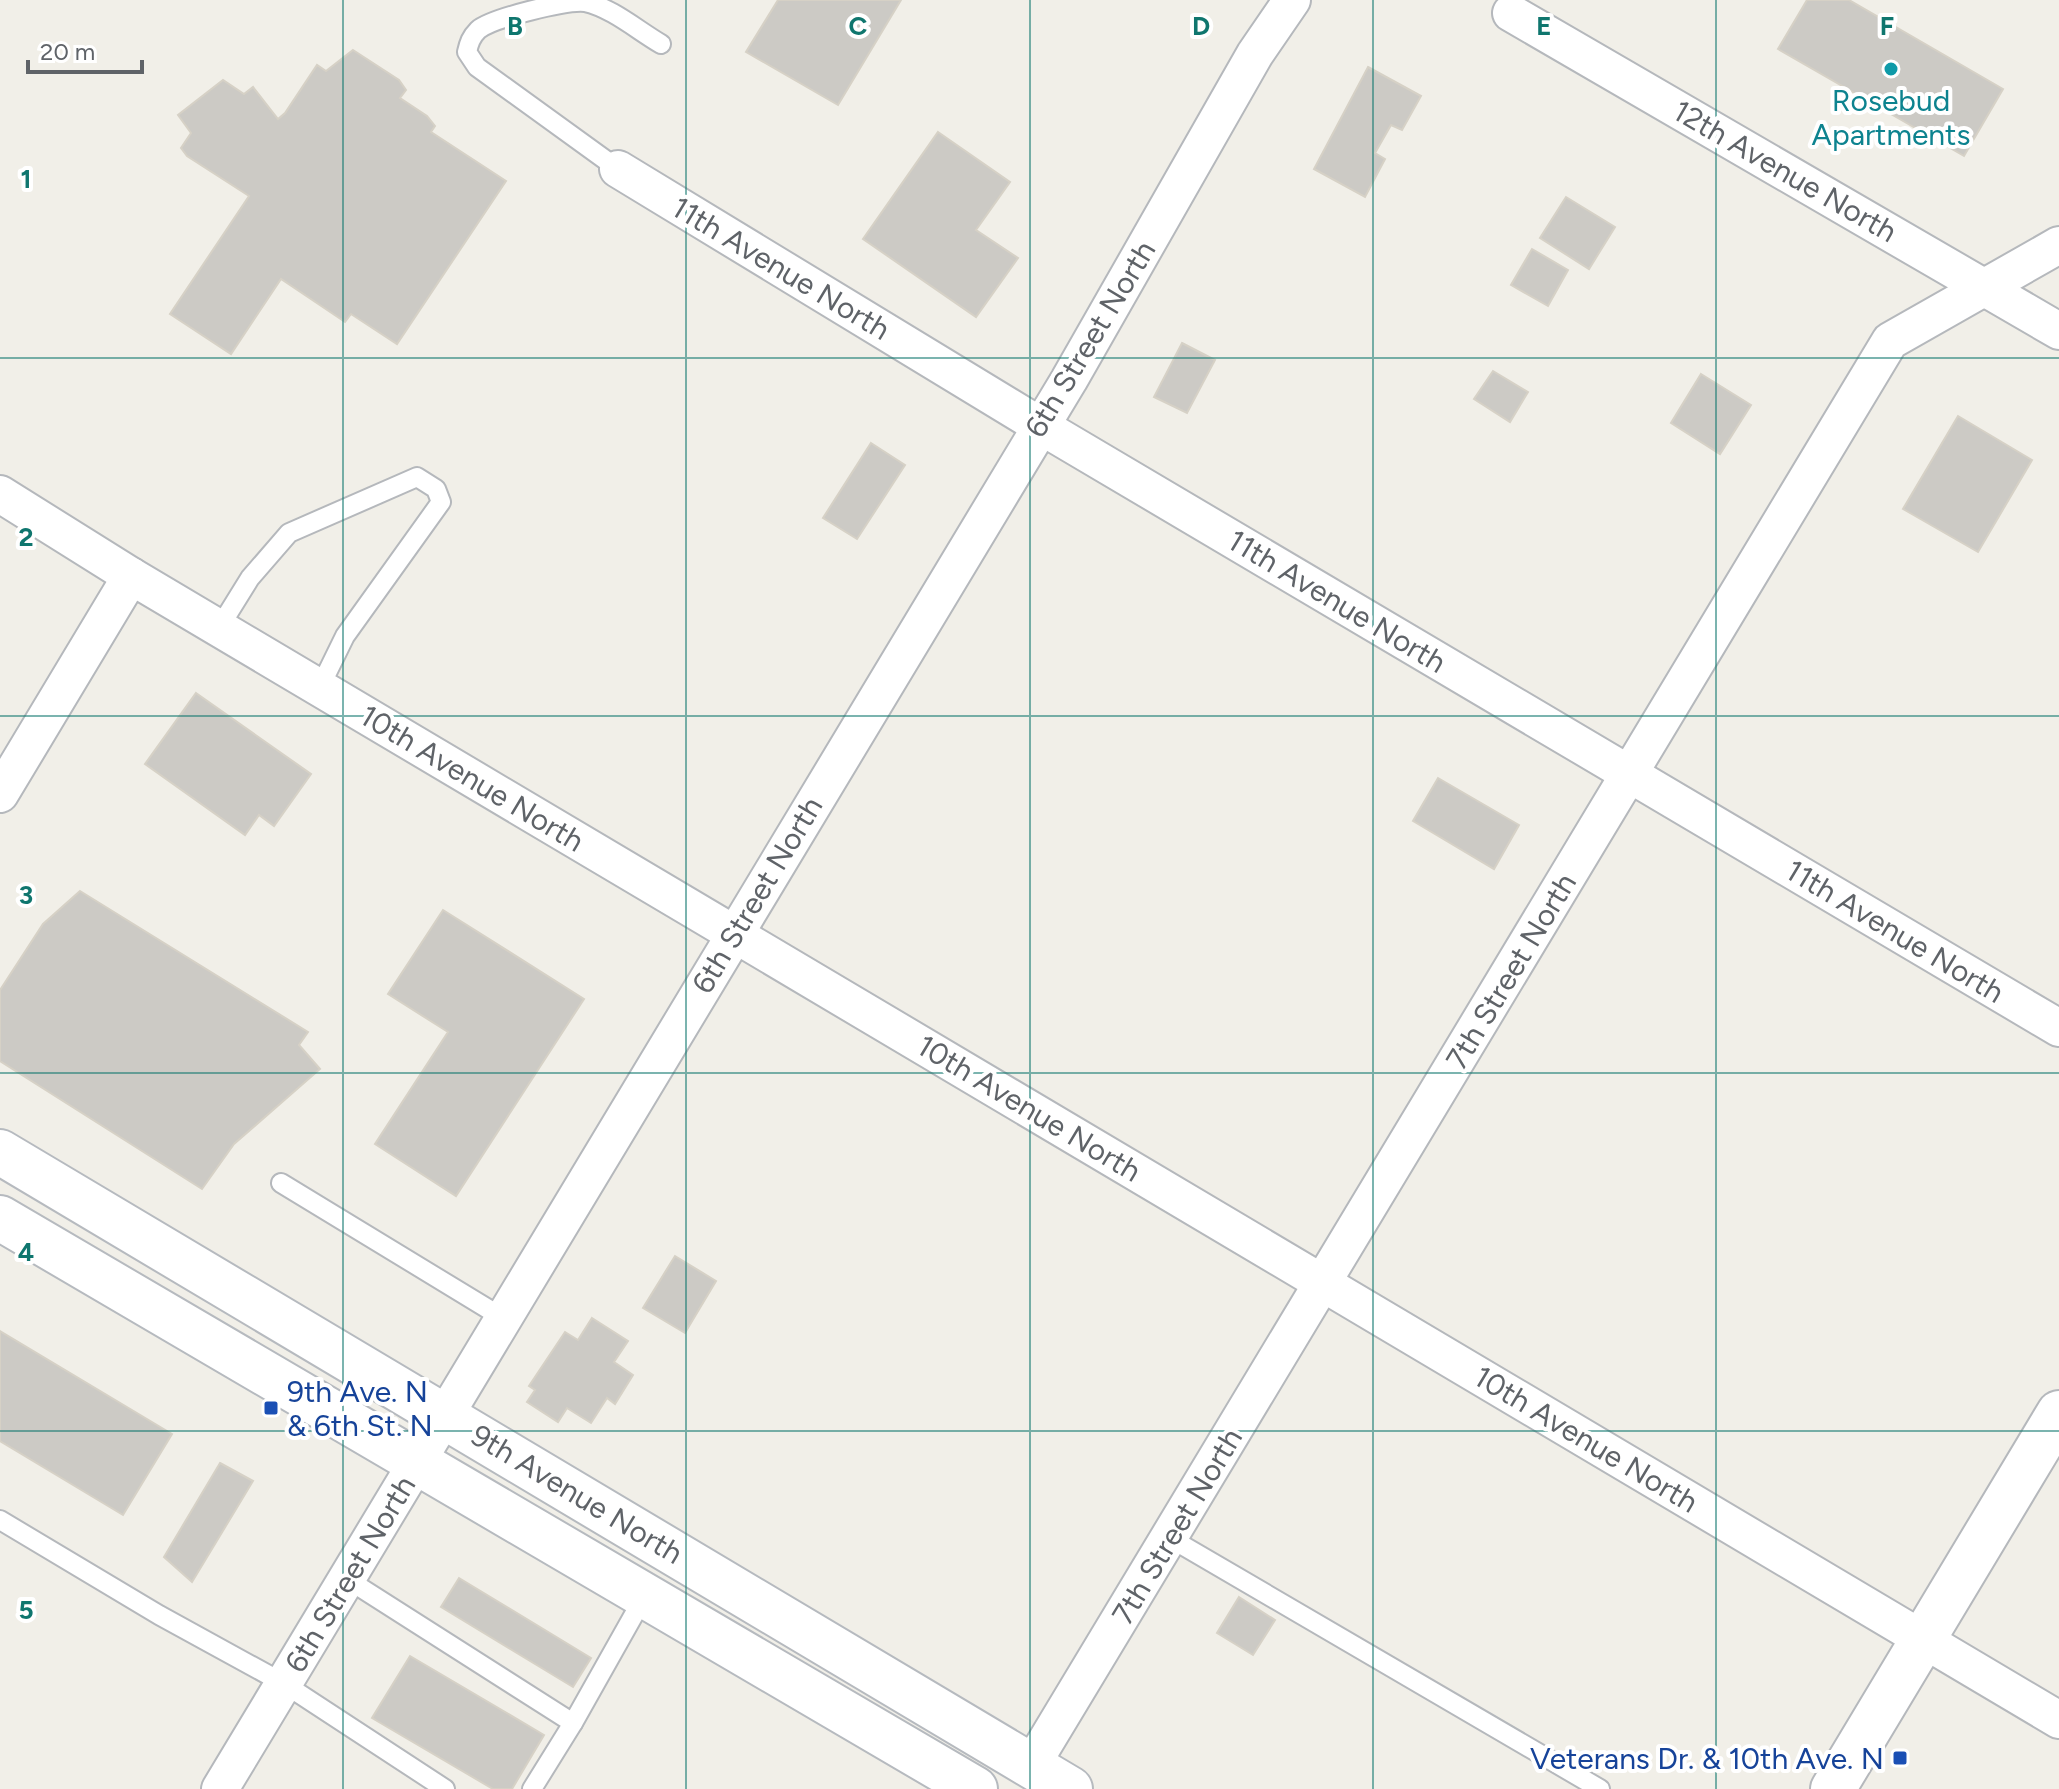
<svg xmlns="http://www.w3.org/2000/svg" width="2059" height="1789" viewBox="0 0 2059 1789" font-family="Figtree,sans-serif">
<style>
.building{fill:#cccac5;stroke:#d6d1c6;stroke-width:2}
.lines{fill:none;stroke-linecap:round;stroke-linejoin:round}
.service-casing{stroke:#b5b8bc;stroke-width:22}
.minor-casing{stroke:#b5b8bc;stroke-width:40}
.tertiary-casing{stroke:#b5b8bc;stroke-width:48}
.secondary-casing{stroke:#b6babf;stroke-width:48}
.service{stroke:#fff;stroke-width:18}
.minor{stroke:#fff;stroke-width:36}
.tertiary{stroke:#fff;stroke-width:44}
.secondary{stroke:#fff;stroke-width:44}
.grid{fill:none;stroke:#0f766e;stroke-width:2;stroke-opacity:0.55}
.culture-dot{fill:#0f9aa8;stroke:#fff;stroke-width:3}
.transit-dot{fill:#1a4fb4;stroke:#fff;stroke-width:3}
.labels{text-anchor:middle;dominant-baseline:central;stroke-width:8;stroke-linejoin:round;paint-order:stroke}
.culture-label{font-size:30px;fill:#0d838f;stroke:#fff}
.street-label{font-size:30px;fill:#5f6368;stroke:#fff}
.transit-label{font-size:30px;fill:#164399;stroke:#fff;text-anchor:start}
.grid-label{font-size:26px;text-anchor:middle;font-weight:bold;fill:#0f766e;stroke:#fff;stroke-width:8;stroke-linejoin:round;paint-order:stroke}
</style>
<rect width="100%" height="100%" fill="#f1efe8"/>
<g class="building">
<polygon points="778,0 901,0 838,105 746,52"/>
<polygon points="1807,0 1849,0 2003,89 1964,156 1778,49"/>
<polygon points="353,50 399,80 406,90 400,98 427,116 435,126 431,132 506,181 397,344 351,314 345,322 281,279 231,354 170,314 249,196 187,156 181,148 191,133 178,115 223,80 244,94 253,87 278,119 285,113 317,65 326,71"/>
<polygon points="1368,67 1421,96 1402,130 1391,125 1375,153 1385,159 1365,197 1314,169"/>
<polygon points="938,132 1010,182 976,230 1018,258 976,317 863,239"/>
<polygon points="1566,197 1615,227 1589,269 1540,238"/>
<polygon points="1532,249 1568,270 1548,306 1511,285"/>
<polygon points="1182,343 1215,360 1187,413 1154,397"/>
<polygon points="1493,371 1528,392 1510,422 1474,399"/>
<polygon points="1701,374 1751,405 1720,454 1671,423"/>
<polygon points="1958,416 2032,460 1978,552 1903,509"/>
<polygon points="871,443 905,465 857,539 823,518"/>
<polygon points="196,693 311,774 274,826 259,815 245,835 145,764"/>
<polygon points="1438,778 1519,825 1494,869 1413,821"/>
<polygon points="80,891 308,1032 299,1045 320,1069 234,1144 202,1189 0,1061 0,990 43,924"/>
<polygon points="443,910 584,999 456,1196 375,1144 448,1032 388,994"/>
<polygon points="675,1256 716,1281 685,1333 643,1308"/>
<polygon points="592,1318 628,1341 614,1362 633,1375 615,1404 607,1398 591,1423 567,1408 558,1422 527,1402 535,1390 529,1386 565,1332 578,1340"/>
<polygon points="0,1331 172,1434 123,1515 0,1441"/>
<polygon points="220,1463 253,1481 192,1582 164,1557"/>
<polygon points="459,1578 591,1658 573,1687 441,1607"/>
<polygon points="1239,1597 1275,1620 1253,1655 1217,1633"/>
<polygon points="410,1656 544,1735 512,1789 493,1789 372,1718"/>
</g>
<g class="lines">
<g class="service-casing">
<g id="service">
<path d="M 618,169 L 477,67 L 467,52 C 469,43 471,37 478,30 C 492,18 567,0 585,2 C 612,8 637,30 661,44"/>
<polyline points="219,628 250,578 289,533 417,477 436,489 441,502 345,636 320,687"/>
<polyline points="281,1183 503,1318"/>
<polyline points="0,1520 159,1615 283,1683 445,1789"/>
<polyline points="1170,1538 1600,1789"/>
<polyline points="347,1579 573,1723"/>
<polyline points="532,1789 573,1723 645,1595"/>
</g>
</g>
<g class="minor-casing">
<g id="minor">
<polyline points="1511,13 2059,331"/>
<polyline points="618,169 1039,425 2059,1028"/>
<polyline points="0,494 131,576 2059,1720"/>
<polyline points="0,794 131,576"/>
<polyline points="1031,1766 1890,341 2059,245"/>
<polyline points="220,1789 1069,380 1255,54 1292,0"/>
</g>
</g>
<g class="tertiary-casing">
<polyline id="tertiary" points="1833,1789 2059,1413"/>
</g>
<g class="secondary-casing">
<g id="secondary">
<polyline points="0,1152 1070,1789"/>
<polyline points="0,1218 975,1789"/>
</g>
</g>
<use href="#service" class="service"/>
<use href="#minor" class="minor"/>
<use href="#tertiary" class="tertiary"/>
<use href="#secondary" class="secondary"/>
</g>
<path class="grid" d="M 343,0 L 343,1789M 686,0 L 686,1789M 1030,0 L 1030,1789M 1373,0 L 1373,1789M 1716,0 L 1716,1789M 0,358 L 2059,358M 0,716 L 2059,716M 0,1073 L 2059,1073M 0,1431 L 2059,1431"/>
<circle class="culture-dot" cx="1891" cy="69" r="8"/>
<g class="transit-dot">
<rect x="263" y="1400" width="16" height="16" rx="4"/>
<rect x="1892" y="1750" width="16" height="16" rx="4"/>
</g>
<g class="labels">
<g class="culture-label">
<text x="1891" y="100">Rosebud<tspan x="1891" dy="34">Apartments</tspan></text>
</g>
<g class="street-label">
<text transform="translate(1785 171) rotate(30)">12th Avenue North</text>
<text transform="translate(781 268) rotate(31)">11th Avenue North</text>
<text transform="translate(1090 339) rotate(-59)">6th Street North</text>
<text transform="translate(1337 601) rotate(31)">11th Avenue North</text>
<text transform="translate(472 778) rotate(31)">10th Avenue North</text>
<text transform="translate(757 895) rotate(-59)">6th Street North</text>
<text transform="translate(1895 931) rotate(31)">11th Avenue North</text>
<text transform="translate(1511 971) rotate(-59)">7th Street North</text>
<text transform="translate(1029 1108) rotate(31)">10th Avenue North</text>
<text transform="translate(1586 1439) rotate(31)">10th Avenue North</text>
<text transform="translate(577 1494) rotate(31)">9th Avenue North</text>
<text transform="translate(1177 1526) rotate(-59)">7th Street North</text>
<text transform="translate(350 1574) rotate(-59)">6th Street North</text>
</g>
<g class="transit-label">
<text x="287" y="1391">9th Ave. N<tspan x="287" dy="34">&amp; 6th St. N</tspan></text>
<text x="1884" y="1758" text-anchor="end">Veterans Dr. &amp; 10th Ave. N</text>
</g>
</g>
<g class="grid-label">
<text x="515" y="35">B</text>
<text x="858" y="35">C</text>
<text x="1201" y="35">D</text>
<text x="1544" y="35">E</text>
<text x="1887" y="35">F</text>
<text x="26" y="188">1</text>
<text x="26" y="546">2</text>
<text x="26" y="904">3</text>
<text x="26" y="1261">4</text>
<text x="26" y="1619">5</text>
</g>
<path d="M28 60v12h114v-12" fill="none" stroke="#5f6368" stroke-width="4"/>
<text x="40" y="60" font-size="24" fill="#5f6368" stroke="#ffffff" stroke-width="6" paint-order="stroke">20 m</text>
</svg>
